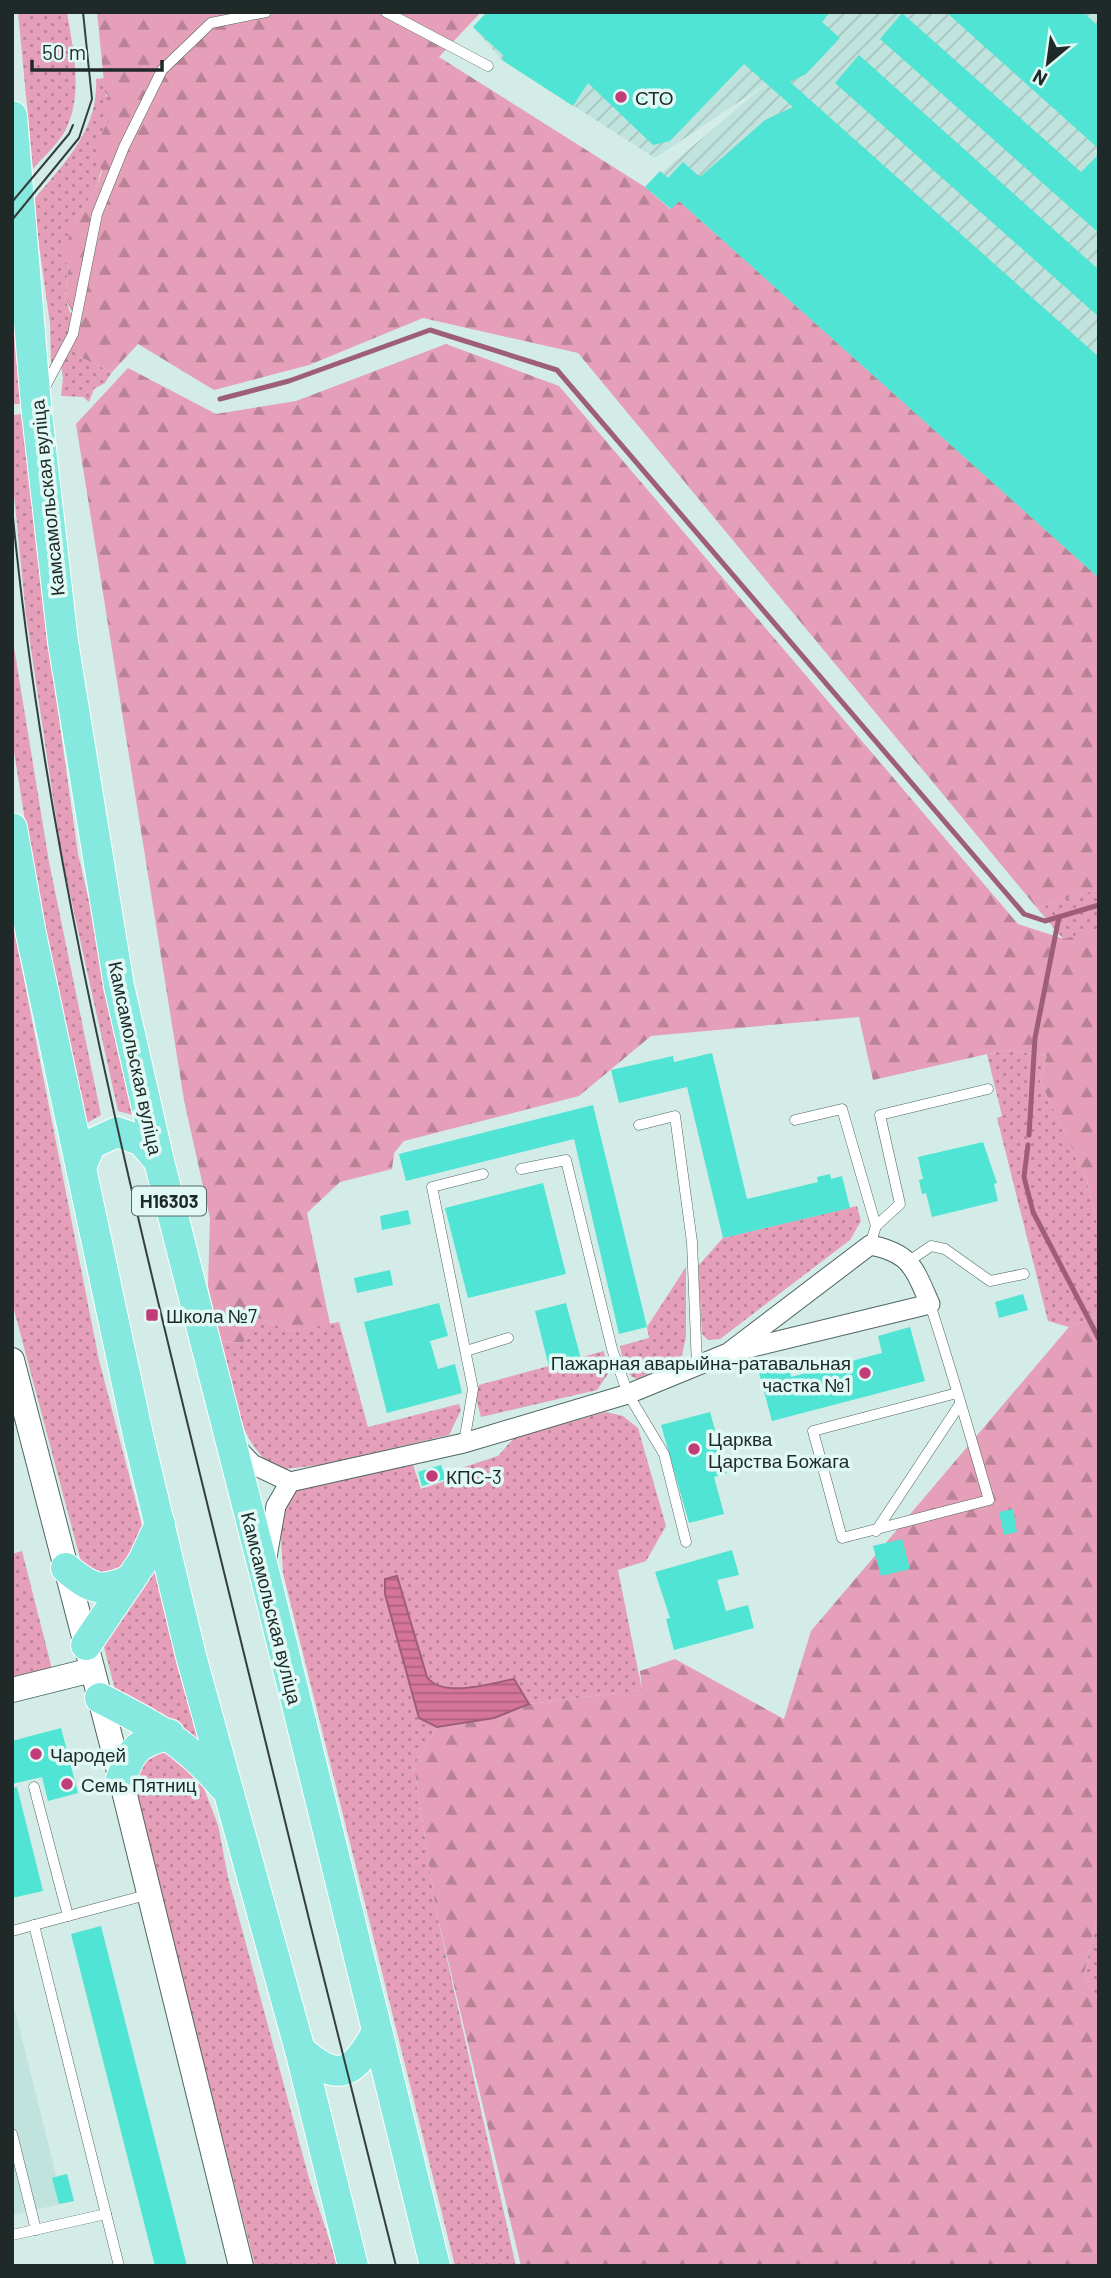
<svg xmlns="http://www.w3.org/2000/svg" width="1111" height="2278" viewBox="0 0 1111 2278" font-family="Barlow,sans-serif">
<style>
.built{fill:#c1e3dd}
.industrial{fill:url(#industrial-furrows)}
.grass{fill:url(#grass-dots)}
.forest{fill:url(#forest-firs)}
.water{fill:url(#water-rules);stroke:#9e5e78;stroke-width:2}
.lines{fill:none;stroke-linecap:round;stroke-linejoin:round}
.stream{stroke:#9e5e78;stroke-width:5}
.building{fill:#4fe4d3}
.service-casing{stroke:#4f6561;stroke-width:11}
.minor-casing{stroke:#4f6561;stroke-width:21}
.tertiary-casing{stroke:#4f6561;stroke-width:26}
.primary-casing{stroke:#fff;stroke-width:32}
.service{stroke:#fff;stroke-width:10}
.minor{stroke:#fff;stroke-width:19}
.tertiary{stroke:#fff;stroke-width:24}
.primary{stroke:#85e9df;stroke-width:30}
.tram{stroke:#343f3d;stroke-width:2}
.poi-dot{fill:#c33c7a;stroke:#e0f9f5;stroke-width:2.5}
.labels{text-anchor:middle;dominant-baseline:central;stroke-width:7;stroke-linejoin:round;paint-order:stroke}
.shield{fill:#e0f9f5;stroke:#596765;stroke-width:2}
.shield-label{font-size:18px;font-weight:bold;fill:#1f2927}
.poi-label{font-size:19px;fill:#1f2927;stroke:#e0f9f5;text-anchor:start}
.street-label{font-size:19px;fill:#1f2927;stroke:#e0f9f5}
</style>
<defs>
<pattern id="industrial-furrows" width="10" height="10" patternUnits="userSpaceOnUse" patternTransform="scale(1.75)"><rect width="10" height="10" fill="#c1e3dd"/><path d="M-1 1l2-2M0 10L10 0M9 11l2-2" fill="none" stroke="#a5c3be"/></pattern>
<pattern id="grass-dots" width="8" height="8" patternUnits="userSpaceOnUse" patternTransform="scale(1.75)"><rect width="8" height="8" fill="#e59fb8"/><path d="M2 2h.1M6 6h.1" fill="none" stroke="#b98296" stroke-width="1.8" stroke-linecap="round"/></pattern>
<pattern id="forest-firs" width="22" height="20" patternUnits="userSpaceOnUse" patternTransform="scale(1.75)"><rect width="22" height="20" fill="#e59fb8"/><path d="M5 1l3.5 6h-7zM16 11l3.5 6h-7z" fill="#b98296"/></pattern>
<pattern id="water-rules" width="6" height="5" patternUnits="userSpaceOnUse" patternTransform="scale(1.75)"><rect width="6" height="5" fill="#d5759a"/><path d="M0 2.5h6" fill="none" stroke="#ac607e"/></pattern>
</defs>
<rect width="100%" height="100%" fill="#d3ece8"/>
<polygon class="built" points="12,1999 56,2176 67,2174 74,2201 12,2215"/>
<polygon class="industrial" points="487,12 1099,12 1099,578 679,201 671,209 645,187 767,83 655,158 502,60 473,27"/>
<g class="grass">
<path d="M 18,12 L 67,12 C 73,50 84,95 65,131 C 58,144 43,157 33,169 Z"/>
<path d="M 105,78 L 105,92 L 114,114 L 97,187 L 74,221 L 65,298 L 79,337 L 78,356 L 112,372 L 105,383 L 94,389 L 89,402 L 83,397 L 61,396 L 63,378 L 60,358 L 51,363 L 50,324 L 33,201 C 64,163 99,130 96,79 Z"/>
<polygon points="12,299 22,404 12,404"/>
<polygon points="23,414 44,612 78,854 140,1117 118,1111 62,858 26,615 12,474 12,415"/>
<polygon points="12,635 49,862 101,1115 87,1123 32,865 12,739"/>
<polygon points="1099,889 1099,928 1064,940 1037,908"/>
<path d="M 12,919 L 99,1360 L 143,1529 C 136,1564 114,1588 81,1562 L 12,1302 Z"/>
<polygon points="1005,1050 1047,1056 1040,1081 1087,1180 1099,1233 1099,1316 1069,1327 1048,1321 997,1118 1002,1116 987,1054"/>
<polygon points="857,1206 861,1221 850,1240 720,1339 708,1340 702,1334 698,1266 723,1238"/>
<path d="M 686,1267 L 686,1337 L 682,1355 L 675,1362 L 637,1379 C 623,1374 623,1359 620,1346 L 649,1338 L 647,1327 Z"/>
<path d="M 258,1318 L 291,1331 L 339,1322 L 368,1427 L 459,1404 L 461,1410 L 449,1435 L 321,1465 L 276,1470 C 234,1436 234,1391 221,1341 L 243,1343 Z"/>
<polygon points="604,1351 608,1374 597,1390 481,1417 475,1395 479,1385"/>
<path d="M 606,1412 L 623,1416 L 638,1428 L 666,1526 L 646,1561 L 618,1570 L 642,1690 L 529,1704 L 514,1680 C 490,1683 443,1699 427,1677 L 397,1577 L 385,1579 L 385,1594 L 419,1718 L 437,1727 L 414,1766 L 436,1910 L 516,2266 L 455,2266 L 283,1573 L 280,1519 L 291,1490 L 413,1465 L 421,1489 L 448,1480 L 446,1473 L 498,1456 L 515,1437 Z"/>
<polygon points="22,1551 52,1669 12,1679 12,1554"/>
<polygon points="155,1562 204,1745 116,1694 102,1639"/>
<polygon points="164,1751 176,1755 203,1786 218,1825 228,1877 310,2182 338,2266 255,2266 132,1780 141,1759"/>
<polygon points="1099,1910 1099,2001 1084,1974"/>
</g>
<g class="forest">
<path d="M 97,12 L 481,12 L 439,57 L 645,187 L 670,209 L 679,201 L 1099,578 L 1099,889 L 1037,908 L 578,353 L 423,318 L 309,365 L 214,390 L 138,344 L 112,372 L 78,356 L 73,348 L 79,337 L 66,323 L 72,311 L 65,298 L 69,265 L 62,260 L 74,221 L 97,187 L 102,171 C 93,152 101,129 114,114 L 103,106 L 108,96 L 105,92 Z"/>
<polygon points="446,344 559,386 1018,924 1064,939 1099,928 1099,1233 1087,1180 1040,1081 1047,1056 1005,1050 873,1080 859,1017 651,1036 579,1096 404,1141 394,1153 392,1169 340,1182 307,1213 330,1324 291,1331 258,1318 243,1343 221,1341 208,1286 210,1218 184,1100 76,424 128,368 216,414 296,401"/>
<polygon points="1099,1316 1099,1910 1084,1974 1099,2001 1099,2266 521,2266 436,1910 414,1766 437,1727 494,1718 529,1704 642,1690 640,1671 675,1659 784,1719 811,1631 1069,1327"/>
</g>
<path class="water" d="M 397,1576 L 427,1677 C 443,1699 491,1683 514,1679 L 529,1704 L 494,1718 L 437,1727 L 419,1718 L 385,1594 L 385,1579 Z"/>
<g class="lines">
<g class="stream">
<polyline points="220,399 289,381 430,330 557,370 1024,914 1045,921 1099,905"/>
<polyline points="1029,1135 1035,1038 1059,917"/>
<polyline points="1028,1145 1024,1177 1033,1212 1099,1339"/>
</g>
</g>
<g class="building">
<polygon points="487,12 830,12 822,22 840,38 806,74 790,82 1099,357 1099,578 679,201 671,209 645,187 660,171 668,178 683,162 700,177 765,120 793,107 744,64 670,141 653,145 588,83 573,106 502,60 504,56 473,27"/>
<polygon points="946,12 1083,12 1099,27 1099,149"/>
<polygon points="902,13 1081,172 1099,154 1099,233 880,39"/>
<polygon points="859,55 1099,270 1099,317 835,83"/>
<polygon points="712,1053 747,1199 818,1182 817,1177 830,1174 831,1179 842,1176 850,1208 723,1238 687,1087 619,1103 611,1070 673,1056 674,1062"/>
<polygon points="593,1105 647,1327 619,1334 574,1139 406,1181 399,1154"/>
<polygon points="983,1142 997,1183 994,1184 998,1201 932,1217 926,1193 922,1194 919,1180 923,1179 918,1157"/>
<polygon points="543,1183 566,1274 468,1298 445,1208"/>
<polygon points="408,1210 411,1224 382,1230 380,1216"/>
<polygon points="390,1270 393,1285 357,1293 354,1278"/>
<polygon points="1023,1294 1028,1310 999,1318 995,1302"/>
<polygon points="439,1303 448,1336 430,1341 438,1369 455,1364 462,1393 387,1413 364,1322"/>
<polygon points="566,1303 581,1359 549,1367 535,1311"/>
<polygon points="910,1327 925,1381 772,1421 758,1369 787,1361 791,1377 882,1353 878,1336"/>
<polygon points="710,1412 727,1473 714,1477 724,1514 689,1523 661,1425"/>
<polygon points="441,1465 446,1479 422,1486 418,1472"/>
<polygon points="1013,1509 1017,1532 1004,1535 999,1512"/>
<polygon points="902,1539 910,1569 881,1576 873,1546"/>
<polygon points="732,1550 739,1575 717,1580 726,1611 748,1605 754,1628 674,1650 666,1619 670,1618 655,1572"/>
<polygon points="61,1728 78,1793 48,1801 42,1777 12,1784 12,1741"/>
<polygon points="17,1787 43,1891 12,1898 12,1788"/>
<polygon points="101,1926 187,2266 155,2266 71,1934"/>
<polygon points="67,2174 74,2201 59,2204 52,2178"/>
</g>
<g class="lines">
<g class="service-casing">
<g id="service">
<polyline points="386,12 488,66"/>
<polyline points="44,389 73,334 97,214 124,147 162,70 211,23 266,12"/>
<polyline points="795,1120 842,1109 876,1226 870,1245"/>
<polyline points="639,1125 675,1116 692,1242 697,1366"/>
<polyline points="521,1169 566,1160 612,1349 628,1394 664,1454 686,1542"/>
<polyline points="876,1226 900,1204 880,1115 988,1089"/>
<polyline points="908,1262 931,1246 945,1249 990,1281 1024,1274"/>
<path d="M 930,1304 C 951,1369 970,1434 989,1500 L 842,1538 L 813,1431 L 957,1393"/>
<polyline points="466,1351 508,1338"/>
<polyline points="464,1443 473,1389 432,1187 483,1174"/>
<polyline points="876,1531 960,1404"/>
<polyline points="34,1787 68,1916"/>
<polyline points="12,1931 150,1894"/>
<polyline points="12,2134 36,2230"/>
<polyline points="106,2214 119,2266"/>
<polyline points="12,2235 106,2214 34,1925"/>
</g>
</g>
<g class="minor-casing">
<g id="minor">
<path d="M 235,1446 L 252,1464 L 290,1482 L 464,1443 L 628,1394 L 728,1353 L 870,1245 C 911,1253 914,1268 930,1304 L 728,1353"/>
<polyline points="267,1557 276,1506 290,1482"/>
</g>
</g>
<g class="tertiary-casing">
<g id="tertiary">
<polyline points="12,1360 121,1779 241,2266"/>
<polyline points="12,1690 92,1670"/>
</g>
</g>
<g class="primary-casing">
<g id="primary">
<polyline points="12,116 36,405 63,642 119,986 159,1161 266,1579 435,2266"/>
<polyline points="12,828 31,934 138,1435 191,1656 300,2050 353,2266"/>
<polyline points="81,1167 91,1144 117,1132 142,1141 159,1161"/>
<path d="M 66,1568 C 91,1589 100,1593 130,1580"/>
<polyline points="86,1645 143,1561 160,1524"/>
<path d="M 100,1698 C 152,1725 184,1740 223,1786"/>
<path d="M 121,1779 C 132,1748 137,1744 169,1734"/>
<path d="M 300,2050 C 339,2084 353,2075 377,2032"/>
</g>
</g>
<use href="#service" class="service"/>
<use href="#minor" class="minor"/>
<use href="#tertiary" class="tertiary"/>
<use href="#primary" class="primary"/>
<g class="tram">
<polyline points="12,202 69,134 73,125"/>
<polyline points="12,220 79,138 92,99 83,12"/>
<path d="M 12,507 C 41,814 112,1113 185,1413 C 254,1698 324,1982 396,2266"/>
</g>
</g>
<g class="poi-dot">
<circle cx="621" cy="97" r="7"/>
<rect x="145" y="1308" width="14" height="14" rx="3.5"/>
<circle cx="865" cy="1373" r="7"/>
<circle cx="694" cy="1449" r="7"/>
<circle cx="432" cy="1476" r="7"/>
<circle cx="36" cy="1754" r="7"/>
<circle cx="67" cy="1784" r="7"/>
</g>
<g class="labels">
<rect class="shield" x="132" y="1186.5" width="74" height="29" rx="5"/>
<g class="shield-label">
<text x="169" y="1201">Н16303</text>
</g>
<g class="poi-label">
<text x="635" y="97">СТО</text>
<text x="166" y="1315">Школа №7</text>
<text x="851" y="1362" text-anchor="end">Пажарная аварыйна-ратавальная<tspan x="851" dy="22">частка №1</tspan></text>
<text x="708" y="1438">Царква<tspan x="708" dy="22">Царства Божага</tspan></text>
<text x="446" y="1476">КПС-3</text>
<text x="50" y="1754">Чародей</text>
<text x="81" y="1784">Семь Пятниц</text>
</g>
<g class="street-label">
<text transform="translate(47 498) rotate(-96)">Камсамольская вуліца</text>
<text transform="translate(136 1058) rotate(78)">Камсамольская вуліца</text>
<text transform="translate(272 1608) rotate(76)">Камсамольская вуліца</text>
</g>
</g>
<rect width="1111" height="2278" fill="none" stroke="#1f2927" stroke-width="28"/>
<g transform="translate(1048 63) rotate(209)" stroke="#e0f9f5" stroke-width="5" paint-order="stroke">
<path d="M0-5L12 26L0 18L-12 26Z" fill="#1f2927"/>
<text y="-10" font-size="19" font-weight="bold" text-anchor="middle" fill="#1f2927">N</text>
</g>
<path d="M32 60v10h130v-10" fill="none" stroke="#1f2927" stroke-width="3.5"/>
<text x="42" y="60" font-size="21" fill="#1f2927" stroke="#e0f9f5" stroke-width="5" paint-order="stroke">50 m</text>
</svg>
